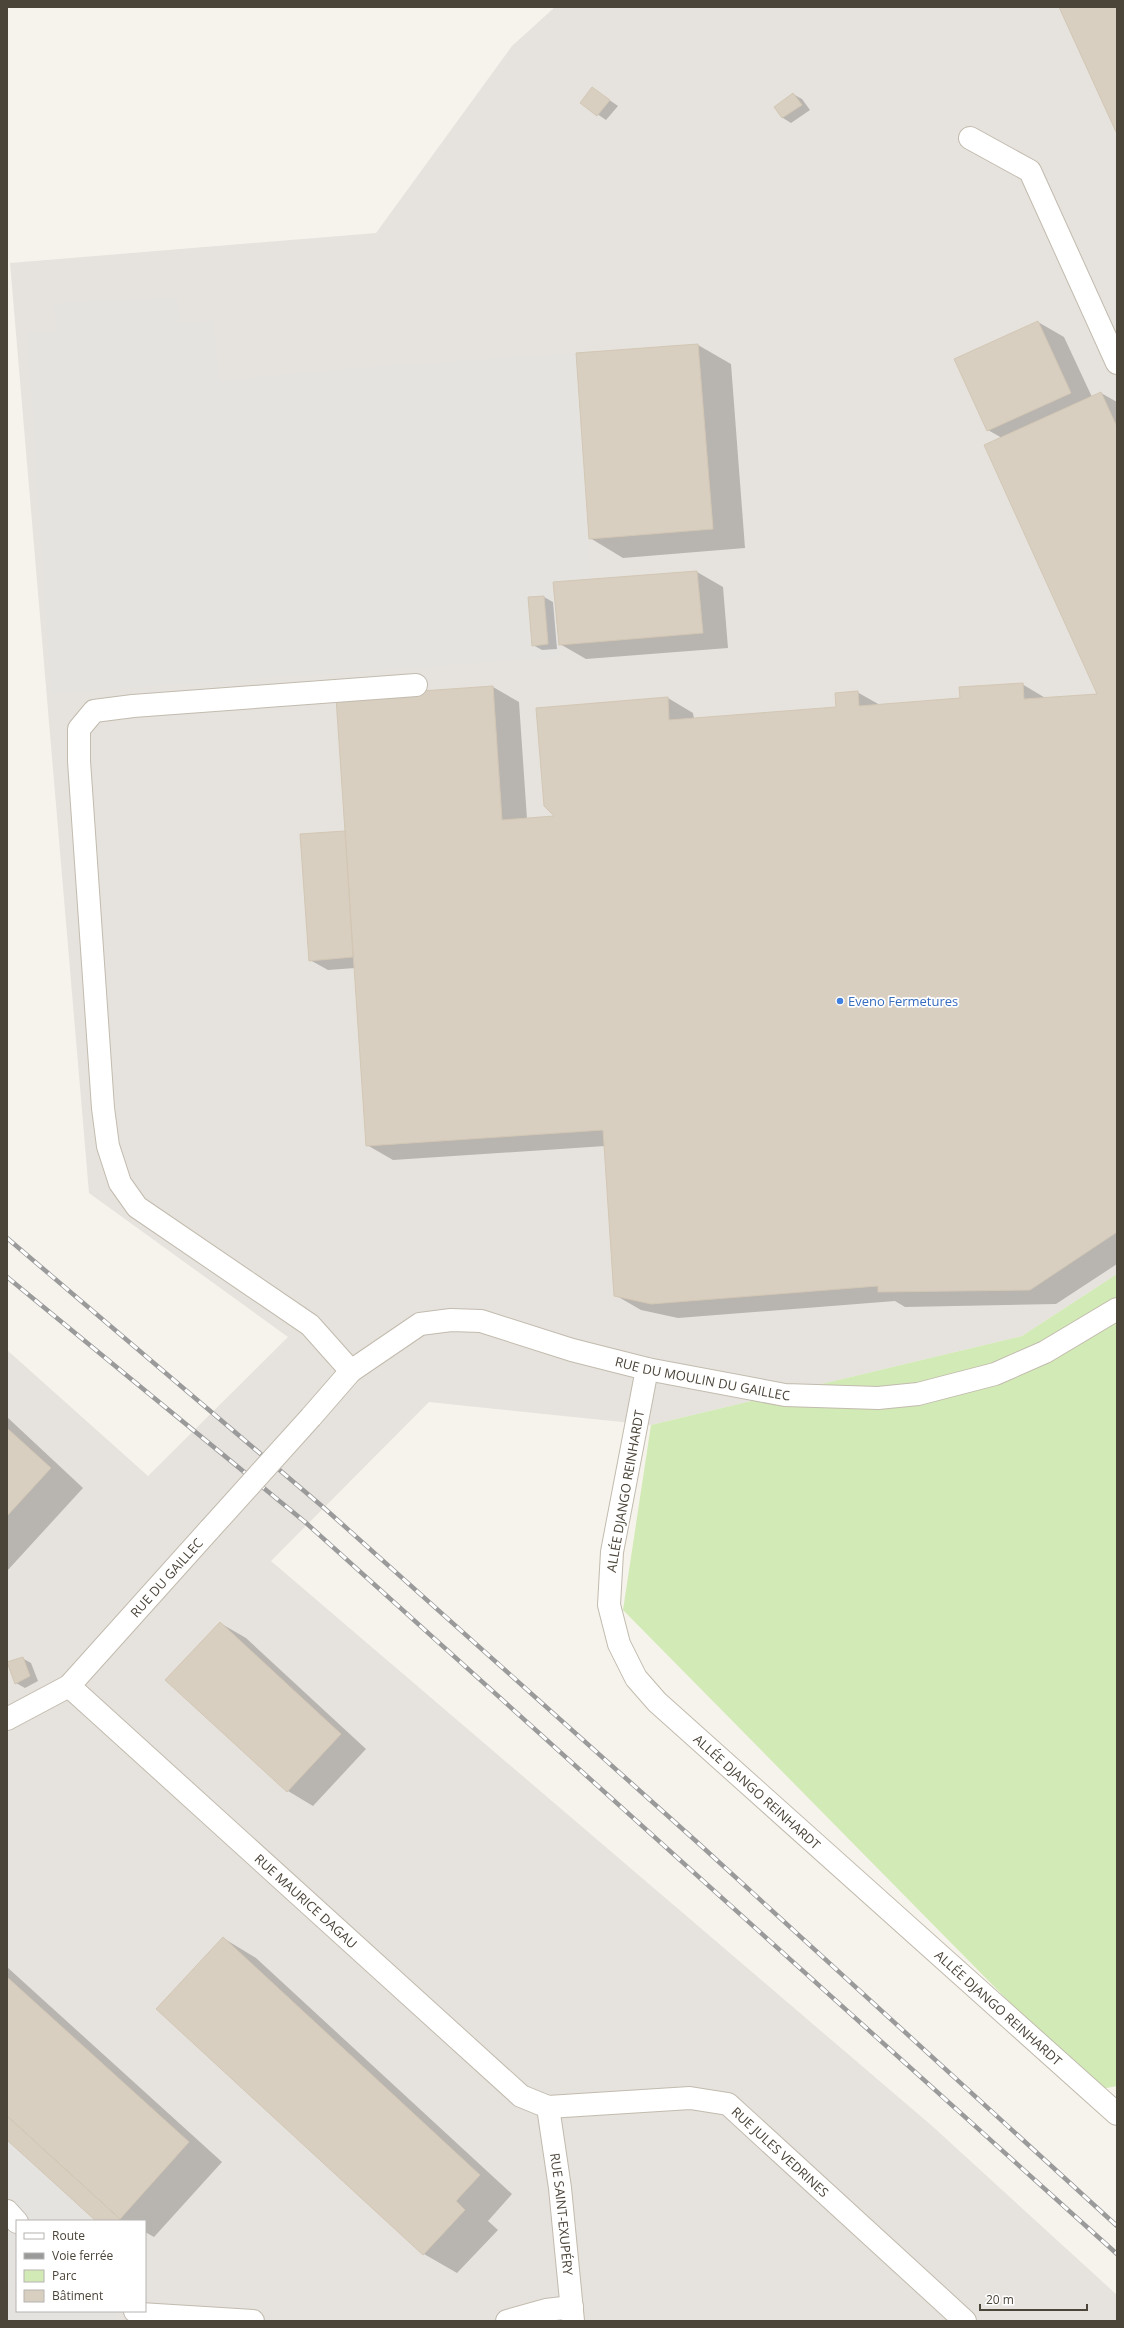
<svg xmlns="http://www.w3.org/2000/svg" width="1124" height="2328" viewBox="0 0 1124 2328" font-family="'Open Sans',sans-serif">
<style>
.industrial{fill:#e6e2dd;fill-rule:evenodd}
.green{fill:#d2eab5}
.parking{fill:#e5e3e0}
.shadow{fill:#0003}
.building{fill:#d8cfc1;stroke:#d3c7b4}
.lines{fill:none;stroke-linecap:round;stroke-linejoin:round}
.minor-casing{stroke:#c2bbae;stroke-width:24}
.minor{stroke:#fff;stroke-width:22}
.rail-casing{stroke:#9a9a9a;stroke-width:4.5}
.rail{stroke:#fff;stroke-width:3;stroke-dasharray:9;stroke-linecap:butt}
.minor-bridge-casing{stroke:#c2bbae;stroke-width:24;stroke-linecap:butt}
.minor-bridge{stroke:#fff;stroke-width:22}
.shop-dot{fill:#3f7fe0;stroke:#fff;stroke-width:1.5}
.labels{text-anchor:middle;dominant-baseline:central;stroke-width:3.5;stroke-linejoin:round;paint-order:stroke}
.shop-label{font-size:13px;fill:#366cbe;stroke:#fff;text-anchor:start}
.street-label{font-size:13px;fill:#4b4439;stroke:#fff}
</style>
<rect width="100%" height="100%" fill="#f6f3ec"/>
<path class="industrial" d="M 555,7 L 1117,7 L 1117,1274 L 1022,1336 L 651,1425 L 429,1402 L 271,1561 L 931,2125 L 1117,2295 L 1117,2321 L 7,2321 L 7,1350 L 148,1476 L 288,1337 L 89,1193 L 10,263 L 376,233 L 512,46 ZM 17,2221 L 145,2221 L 145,2311 L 17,2311 Z"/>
<polygon class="green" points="1117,1274 1117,2086 1096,2090 623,1610 651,1425 1022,1336"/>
<g class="parking">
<polygon points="177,297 180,323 214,320 219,381 352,368 576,353 591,579 553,583 560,657 51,694 27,332 56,332 54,303"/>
<polygon points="7,2140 96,2221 17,2221 17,2311 116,2311 117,2321 7,2321"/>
</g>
<g class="shadow">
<polygon points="592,88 618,106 606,120 581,103"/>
<polygon points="793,94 802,99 810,110 791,123 783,118 775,107"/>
<polygon points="1038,322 1064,337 1092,397 1101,393 1117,402 1117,1264 1056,1304 905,1307 895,1301 678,1318 641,1310 615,1295 605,1146 393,1160 367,1145 355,968 328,970 310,960 345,832 493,687 519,702 527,819 557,817 668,698 693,713 694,719 837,708 857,692 880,705 961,699 1022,684 1047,699 1098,695 1002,438 988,430"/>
<polygon points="698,345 731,364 745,548 623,558 590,538"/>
<polygon points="697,572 723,587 728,648 586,659 560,644"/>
<polygon points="544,597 553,602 557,649 542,650 533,645 529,598"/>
<polygon points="7,1417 83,1488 7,1571"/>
<polygon points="220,1623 246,1638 366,1749 313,1806 288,1791"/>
<polygon points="22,1658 31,1663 38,1681 25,1688 16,1683"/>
<polygon points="223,1938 256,1958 512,2194 488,2221 498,2230 457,2273 424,2254"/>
<polygon points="7,1967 222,2162 154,2237 145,2232 145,2221 98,2221 7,2139"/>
</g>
<g class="building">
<polygon points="1059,7 1117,7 1117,134"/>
<polygon points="592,87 610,100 597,116 580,103"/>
<polygon points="793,93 802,105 782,118 774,107"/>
<polygon points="1038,321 1071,393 987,431 954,359"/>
<polygon points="698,344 713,529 589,539 576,353"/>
<polygon points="1101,392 1117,427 1117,1232 1030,1290 878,1292 878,1286 651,1304 614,1296 603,1130 366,1146 336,697 493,686 502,820 554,816 544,806 536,708 668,697 669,720 836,707 835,693 858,691 859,706 960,698 959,687 1023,683 1024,699 1097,694 984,445"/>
<polygon points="697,571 703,633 559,645 553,582"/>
<polygon points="544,596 548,644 532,646 528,597"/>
<polygon points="345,831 353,957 309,961 300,834"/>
<polygon points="7,1428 51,1468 7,1516"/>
<polygon points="220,1622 341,1734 287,1792 165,1680"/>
<polygon points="23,1657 30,1676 15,1684 7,1662"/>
<polygon points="223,1937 480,2175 456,2201 465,2210 423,2255 156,2009"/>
<polygon points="7,1977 189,2142 120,2219 7,2116"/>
<polygon points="7,2116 120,2219 118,2221 96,2221 7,2140"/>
</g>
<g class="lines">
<g class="minor-casing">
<g id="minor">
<polyline points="970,138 1030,171 1117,363"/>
<path id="s1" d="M 647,1369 L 612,1552 L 609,1605 L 619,1644 L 636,1678 L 657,1702 L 1117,2114"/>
<polyline points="351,1371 310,1325 137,1207 120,1183 108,1146 103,1108 79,761 79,729 94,711 133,706 416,685"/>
<path id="s2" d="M 311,1417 L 351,1371 L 420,1324 L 451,1320 L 481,1321 L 572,1350 L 647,1369 L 785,1395 L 878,1398 L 918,1394 L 995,1374 L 1045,1352 L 1117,1309"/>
<path id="s3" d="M 69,1686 L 521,2096 L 548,2107 L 690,2098 L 728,2104 L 965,2321"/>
<path id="s4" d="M 7,1719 L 69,1686 L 210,1529"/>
<path id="s5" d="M 548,2107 L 560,2188 L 573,2321"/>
<polyline points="7,2211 17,2222"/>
<polyline points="135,2311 140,2314 253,2321"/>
<polyline points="507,2321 546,2310 572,2307"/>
</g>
</g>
<use href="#minor" class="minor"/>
<g class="rail-casing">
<g id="rail">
<polyline points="7,1238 323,1507 697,1842 1117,2226"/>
<polyline points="7,1277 305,1522 1117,2254"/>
</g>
</g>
<use href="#rail" class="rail"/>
<g class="minor-bridge-casing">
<polyline id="minor-bridge" points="210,1529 311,1417"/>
</g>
<use href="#minor-bridge" class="minor-bridge"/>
</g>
<circle class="shop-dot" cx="840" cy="1001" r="4"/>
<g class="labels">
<g class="shop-label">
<text x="848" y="1001">Eveno Fermetures</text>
</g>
<g class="street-label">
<text stroke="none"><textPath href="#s2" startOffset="435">RUE DU MOULIN DU GAILLEC</textPath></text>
<text transform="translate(625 1491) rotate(-80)">ALLÉE DJANGO REINHARDT</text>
<text stroke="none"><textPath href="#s4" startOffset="216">RUE DU GAILLEC</textPath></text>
<text stroke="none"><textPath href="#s1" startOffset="484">ALLÉE DJANGO REINHARDT</textPath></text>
<text stroke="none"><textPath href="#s3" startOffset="320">RUE MAURICE DAGAU</textPath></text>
<text stroke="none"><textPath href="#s1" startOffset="808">ALLÉE DJANGO REINHARDT</textPath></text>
<text stroke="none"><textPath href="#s3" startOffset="891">RUE JULES VEDRINES</textPath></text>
<text stroke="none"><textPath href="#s5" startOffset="108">RUE SAINT-EXUPÉRY</textPath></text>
</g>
</g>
<rect width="1124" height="2328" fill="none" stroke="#4b4439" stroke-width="16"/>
<rect x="16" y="2220" width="130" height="92" fill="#ffffff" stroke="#b7b4b0"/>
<rect x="24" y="2233" width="20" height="6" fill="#ffffff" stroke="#b7b4b0"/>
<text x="52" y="2240" font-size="12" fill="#4b4439">Route</text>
<rect x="24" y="2253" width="20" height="6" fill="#9a9a9a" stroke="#b7b4b0"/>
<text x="52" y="2260" font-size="12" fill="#4b4439">Voie ferrée</text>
<rect x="24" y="2270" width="20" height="12" fill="#d2eab5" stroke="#b7b4b0"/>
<text x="52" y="2280" font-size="12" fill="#4b4439">Parc</text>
<rect x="24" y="2290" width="20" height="12" fill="#d8cfc1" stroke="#b7b4b0"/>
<text x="52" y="2300" font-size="12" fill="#4b4439">Bâtiment</text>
<path d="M980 2304v6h107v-6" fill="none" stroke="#4b4439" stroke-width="2"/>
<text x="986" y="2304" font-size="12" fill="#4b4439" stroke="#ffffff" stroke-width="3" paint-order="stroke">20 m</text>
</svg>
